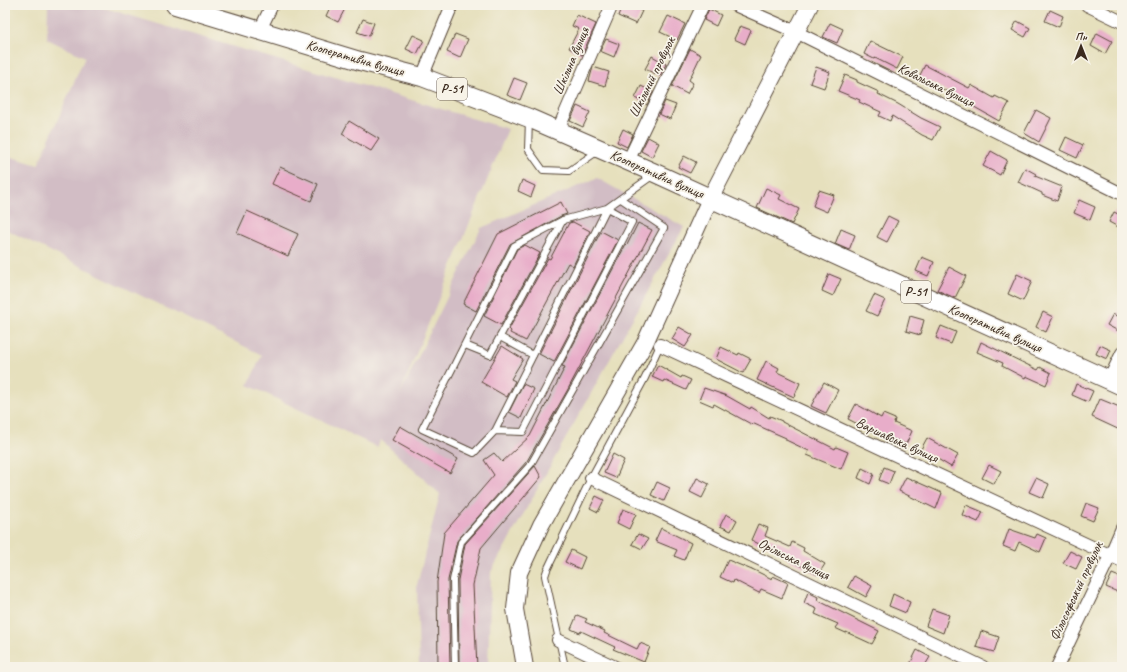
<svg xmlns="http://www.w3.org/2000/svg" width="1127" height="672" viewBox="0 0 1127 672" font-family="Caveat,sans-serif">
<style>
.industrial{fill:#d2bdc5}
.building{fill:#e8adc9}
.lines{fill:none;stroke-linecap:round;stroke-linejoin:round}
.lane-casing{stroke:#554536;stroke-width:8}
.street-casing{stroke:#554536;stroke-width:14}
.secondary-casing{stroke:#554536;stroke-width:18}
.primary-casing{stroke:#554536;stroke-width:20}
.lane{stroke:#fff;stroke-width:6}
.street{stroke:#fff;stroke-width:12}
.secondary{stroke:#fff;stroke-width:16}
.primary{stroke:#fff;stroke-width:18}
.labels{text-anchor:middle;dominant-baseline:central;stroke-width:3.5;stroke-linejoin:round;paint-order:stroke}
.shield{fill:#f7f3e8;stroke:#73665b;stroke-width:1}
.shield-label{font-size:13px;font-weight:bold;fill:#3b2a1e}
.street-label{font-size:14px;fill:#3b2a1e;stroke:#f7f3e8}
</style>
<rect width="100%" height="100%" fill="#f7f3e8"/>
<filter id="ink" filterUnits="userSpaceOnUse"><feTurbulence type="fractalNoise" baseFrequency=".025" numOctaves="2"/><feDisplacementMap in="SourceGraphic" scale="8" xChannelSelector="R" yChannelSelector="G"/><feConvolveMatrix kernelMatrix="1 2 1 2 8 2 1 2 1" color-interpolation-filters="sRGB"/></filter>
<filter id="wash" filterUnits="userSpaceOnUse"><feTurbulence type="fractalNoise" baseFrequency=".012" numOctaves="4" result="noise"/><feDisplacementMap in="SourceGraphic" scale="16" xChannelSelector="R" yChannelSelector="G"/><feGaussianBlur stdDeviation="0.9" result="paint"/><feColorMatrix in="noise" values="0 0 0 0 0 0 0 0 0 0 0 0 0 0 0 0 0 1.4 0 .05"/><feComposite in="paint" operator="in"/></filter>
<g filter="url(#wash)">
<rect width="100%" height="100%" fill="#e6e0bd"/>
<polygon class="industrial" points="48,5 95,5 508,129 399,396 481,228 597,178 684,227 491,572 488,667 419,667 417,585 440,494 381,440 377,447 248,385 262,355 5,229 5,155 38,165 85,57 47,39"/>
<g id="blocks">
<g class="building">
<polygon points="331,5 347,5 338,22 326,16"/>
<polygon points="622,5 628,5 642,11 636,24 618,16"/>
<polygon points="709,9 721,15 716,26 704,20"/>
<polygon points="1050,10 1063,16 1059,27 1045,21"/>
<polygon points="577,15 596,24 582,55 569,48 579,29 572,26"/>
<polygon points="668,16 685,24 677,40 660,32"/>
<polygon points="363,19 374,23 369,36 357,32"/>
<polygon points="1017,21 1030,28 1025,37 1012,30"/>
<polygon points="830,23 843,29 837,43 823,37"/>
<polygon points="740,26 751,30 745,44 734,39"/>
<polygon points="1097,33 1112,41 1105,54 1091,46"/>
<polygon points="455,34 468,39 460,58 447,52"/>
<polygon points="413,35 424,40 417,54 406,49"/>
<polygon points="606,39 619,44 614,57 600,51"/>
<polygon points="870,41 903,57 897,69 875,58 874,59 864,54"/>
<polygon points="690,49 701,55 689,80 693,83 687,94 672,86"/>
<polygon points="652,56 666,64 660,76 645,69"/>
<polygon points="925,65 969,88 971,85 994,98 995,96 1009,103 999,121 932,83 931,85 918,79"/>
<polygon points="593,67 609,72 605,86 589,81"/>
<polygon points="816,67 830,72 824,88 810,83"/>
<polygon points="845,75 857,80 857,82 879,92 878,94 898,104 921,118 940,127 933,140 922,135 892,116 890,121 879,116 881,112 859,102 860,100 838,91"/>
<polygon points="514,78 527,83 520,100 507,95"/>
<polygon points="641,86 653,92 647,105 635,98"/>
<polygon points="665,101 676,105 670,119 659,114"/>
<polygon points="577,106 590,112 583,127 570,121"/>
<polygon points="1036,110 1051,118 1039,142 1024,133"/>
<polygon points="349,121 379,139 371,151 342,134"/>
<polygon points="623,129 633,134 627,147 617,142"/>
<polygon points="648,137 659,143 652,157 641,151"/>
<polygon points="1066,137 1083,145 1077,158 1060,150"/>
<polygon points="991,151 1007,160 1000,175 983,166"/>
<polygon points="684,156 696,162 690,173 678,167"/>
<polygon points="280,167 318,184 311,201 272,184"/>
<polygon points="1025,168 1036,174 1035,176 1062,187 1057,201 1042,195 1042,193 1018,182"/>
<polygon points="522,180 535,186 531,197 518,191"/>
<polygon points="766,188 781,195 779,199 799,209 792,224 757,208"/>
<polygon points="819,190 834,195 827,212 813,206"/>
<polygon points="1079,200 1095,207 1090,220 1074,213"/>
<polygon points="561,202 567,214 561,216 510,244 476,311 463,304 498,234"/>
<polygon points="247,211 298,234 288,256 237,233"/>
<polygon points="1114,212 1122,216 1122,229 1109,222"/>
<polygon points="888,216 898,221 887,242 877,237"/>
<polygon points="573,222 590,231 573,266 568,263 526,341 510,333 511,331 509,329 548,258 550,259 569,223"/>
<polygon points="638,223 652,230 567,391 527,461 457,541 448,580 450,667 438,667 437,582 444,533 494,475 484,460 494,453 502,462 530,436 565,367 562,366 626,244 627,245"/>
<polygon points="841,229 855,235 849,250 835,244"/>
<polygon points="601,231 618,240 554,362 539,354"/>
<polygon points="525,245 540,253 501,325 484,316 517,249"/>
<polygon points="922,257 934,262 928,276 916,271"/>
<polygon points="949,267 966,276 955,298 937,290"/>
<polygon points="829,274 841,279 833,296 822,291"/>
<polygon points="1017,274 1032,281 1023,301 1008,294"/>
<polygon points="874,295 885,300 877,316 866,311"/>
<polygon points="1122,304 1122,333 1107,325 1113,314 1116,316"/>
<polygon points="1043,312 1053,317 1046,332 1036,327"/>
<polygon points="910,316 924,320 920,335 906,331"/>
<polygon points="941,326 956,332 951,344 936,338"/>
<polygon points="679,327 693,335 685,347 672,339"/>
<polygon points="981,342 1038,370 1040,367 1051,373 1046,385 1026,376 1025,378 1002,366 1003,363 977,352"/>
<polygon points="1100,345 1111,350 1107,359 1096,354"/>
<polygon points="502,346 523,359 511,379 515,381 507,397 481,382"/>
<polygon points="721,347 738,355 739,353 751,359 743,373 716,359"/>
<polygon points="766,361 779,368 777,372 800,383 794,397 757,380"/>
<polygon points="658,365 681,378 682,376 691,380 686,390 664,380 663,382 652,377"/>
<polygon points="824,382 838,390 826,413 811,406"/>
<polygon points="523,384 534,389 521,418 509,412"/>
<polygon points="1076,384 1093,391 1088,402 1072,395"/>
<polygon points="704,388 727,396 750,409 751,407 769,418 770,416 782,421 782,422 835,449 836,447 848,452 841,469 807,455 809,451 786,440 786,438 752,423 751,424 714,404 713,406 699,400"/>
<polygon points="1100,399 1122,408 1122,431 1092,417"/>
<polygon points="856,404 881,418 883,414 895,419 894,423 912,431 906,444 869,430 848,419"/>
<polygon points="400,426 458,459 450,473 392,440"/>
<polygon points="927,438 958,455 951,467 931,455 930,456 920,451"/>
<polygon points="613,454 624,460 616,478 604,473"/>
<polygon points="989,465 1001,471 994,484 982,478"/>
<polygon points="535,466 541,477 481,548 473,585 477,667 459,667 458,580 465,544"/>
<polygon points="884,467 894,471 889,484 879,480"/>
<polygon points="862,468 874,474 870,484 858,478"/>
<polygon points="906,477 942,493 936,509 899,491"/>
<polygon points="697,478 709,484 702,498 690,492"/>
<polygon points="1036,478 1049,484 1043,498 1029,492"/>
<polygon points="657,482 670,488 664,501 651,495"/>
<polygon points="596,496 604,500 598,512 590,508"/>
<polygon points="1086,503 1099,508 1093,521 1081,516"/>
<polygon points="966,505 983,512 978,522 962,515"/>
<polygon points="623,509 636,514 629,529 617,523"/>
<polygon points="726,514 737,520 731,531 720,526"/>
<polygon points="758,524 768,528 765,536 790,547 792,542 804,548 803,551 825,564 818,575 784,557 786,555 762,543 761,545 751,540"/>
<polygon points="661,528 691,543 684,560 674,556 677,550 655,541"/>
<polygon points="1009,529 1035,538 1037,534 1046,538 1040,552 1019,542 1015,551 1003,546"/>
<polygon points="638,534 648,539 642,549 632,544"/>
<polygon points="571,550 585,557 580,569 565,562"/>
<polygon points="1070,551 1082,557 1076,569 1063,563"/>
<polygon points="728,560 752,570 752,569 772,579 773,576 788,583 782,598 761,589 759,593 734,580 733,583 720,577"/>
<polygon points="1112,574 1122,578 1122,589 1120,593 1106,587"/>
<polygon points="854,576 872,586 866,597 848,587"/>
<polygon points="808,592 818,597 817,600 879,631 872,644 846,632 846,633 835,628 838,624 815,614 817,609 804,603"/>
<polygon points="893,594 910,602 906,613 889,606"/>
<polygon points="932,609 949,615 943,633 926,626"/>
<polygon points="577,615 587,619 585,622 605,631 604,633 637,649 640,643 650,647 644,662 613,649 615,647 581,631 580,633 571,629"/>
<polygon points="981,631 999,637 994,652 976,647"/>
<polygon points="917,650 930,657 924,667 916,667 910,664"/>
</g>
</g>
</g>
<g filter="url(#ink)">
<use href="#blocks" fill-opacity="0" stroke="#554536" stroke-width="1"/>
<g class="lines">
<g class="lane-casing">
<g id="lane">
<polyline points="529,120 528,149 543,170 569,171 598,151"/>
<polyline points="500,337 533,355"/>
<polyline points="465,345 490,355 563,220"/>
<polyline points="495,431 523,432 632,222 607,208 495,431 474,453 422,429 514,246 563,220 607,208 652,176"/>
<polyline points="455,667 453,580 461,542 531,464 664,228 621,199"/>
<polyline points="565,667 545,576 547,570 591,478 645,378 660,345"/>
</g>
</g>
<g class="street-casing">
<g id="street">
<polyline points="735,5 796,32 1122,194"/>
<polyline points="1087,5 1122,22"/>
<polyline points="260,30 272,5"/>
<polyline points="422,77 452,5"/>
<polyline points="558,130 612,5"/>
<polyline points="628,161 703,5"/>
<polyline points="660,345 1122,561"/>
<polyline points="1109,380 1122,353"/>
<polyline points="591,478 983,667"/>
<polyline points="558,640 615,667"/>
<polyline points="1057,667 1110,556 1122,528"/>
</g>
</g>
<g class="secondary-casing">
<polyline id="secondary" points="525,667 515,609 519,573 541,525 645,343 710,199 810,5"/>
</g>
<g class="primary-casing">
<polyline id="primary" points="175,5 360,61 422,77 529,118 655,173 1122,386"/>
</g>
<use href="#lane" class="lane"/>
<use href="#street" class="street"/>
<use href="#secondary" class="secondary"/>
<use href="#primary" class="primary"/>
</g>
</g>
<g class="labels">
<g class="shield">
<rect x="437" y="78" width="30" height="22" rx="3"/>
<rect x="901" y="281" width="30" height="22" rx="3"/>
</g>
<g class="shield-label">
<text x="452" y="89">Р-51</text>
<text x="916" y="292">Р-51</text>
</g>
<g class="street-label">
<text transform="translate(355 58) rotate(16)">Кооперативна вулиця</text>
<text transform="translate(571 61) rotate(-67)">Шкільна вулиця</text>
<text transform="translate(652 77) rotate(-64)">Шкільний провулок</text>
<text transform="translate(936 85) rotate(26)">Ковальська вулиця</text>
<text transform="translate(657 174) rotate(24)">Кооперативна вулиця</text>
<text transform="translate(995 328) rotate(24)">Кооперативна вулиця</text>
<text transform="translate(897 440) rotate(25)">Варшавська вулиця</text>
<text transform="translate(794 559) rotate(26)">Орільська вулиця</text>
<text transform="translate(1076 591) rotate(-65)">Філософський провулок</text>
</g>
</g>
<rect width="1127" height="672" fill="none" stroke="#f7f3e8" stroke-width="20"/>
<g transform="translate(1081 46)" stroke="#f7f3e8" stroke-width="3" paint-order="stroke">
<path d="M0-3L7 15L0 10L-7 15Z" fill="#3b2a1e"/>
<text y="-6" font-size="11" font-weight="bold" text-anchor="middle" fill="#3b2a1e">Пн</text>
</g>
</svg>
